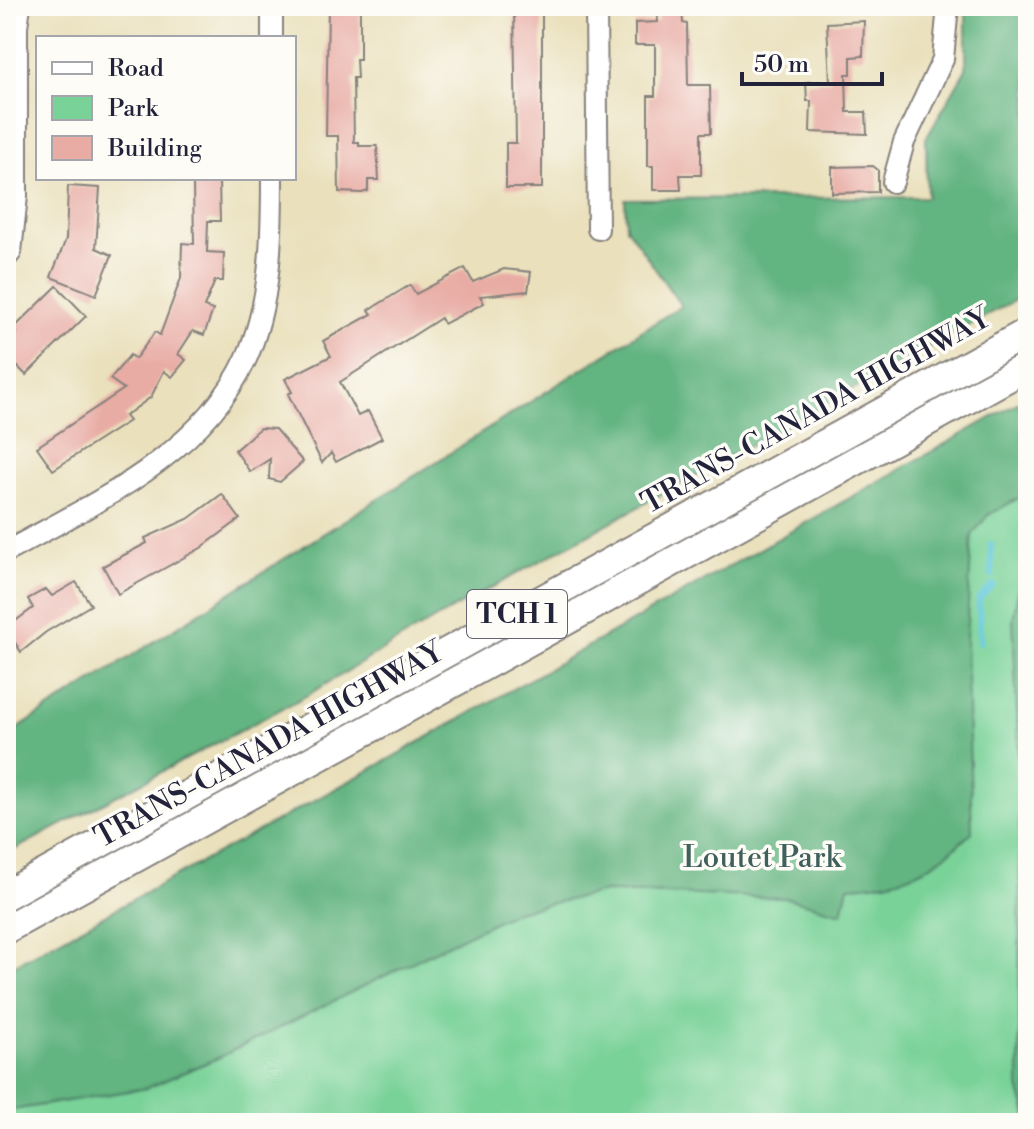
<svg xmlns="http://www.w3.org/2000/svg" width="1034" height="1129" viewBox="0 0 1034 1129" font-family="'Libre Bodoni',serif">
<style>
.green{fill:#79d298;stroke:#4e7a6a;stroke-width:2}
.forest{fill:#62b480;stroke:#426b5e;stroke-width:2}
.lines{fill:none;stroke-linecap:round;stroke-linejoin:round}
.stream{stroke:#5fc8db;stroke-width:6}
.building{fill:#e8aca4}
.minor-casing{stroke:#86817c;stroke-width:24}
.highway-casing{stroke:#86817c;stroke-width:32}
.minor{stroke:#fff;stroke-width:20}
.highway{stroke:#fff;stroke-width:28}
.labels{text-anchor:middle;dominant-baseline:central;stroke-width:7;stroke-linejoin:round;paint-order:stroke}
.shield{fill:#fdfcf7;stroke:#646373;stroke-width:2}
.shield-label{font-size:28px;font-weight:bold;fill:#22223b}
.street-label{font-size:30px;fill:#22223b;stroke:#fdfcf7}
.park-label{font-size:30px;fill:#40605c;stroke:#fdfcf7}
</style>
<rect width="100%" height="100%" fill="#fdfcf7"/>
<filter id="ink" filterUnits="userSpaceOnUse"><feTurbulence type="fractalNoise" baseFrequency=".0125" numOctaves="2"/><feDisplacementMap in="SourceGraphic" scale="16" xChannelSelector="R" yChannelSelector="G"/><feConvolveMatrix kernelMatrix="1 2 1 2 8 2 1 2 1" color-interpolation-filters="sRGB"/></filter>
<filter id="wash" filterUnits="userSpaceOnUse"><feTurbulence type="fractalNoise" baseFrequency=".006" numOctaves="4" result="noise"/><feDisplacementMap in="SourceGraphic" scale="32" xChannelSelector="R" yChannelSelector="G"/><feGaussianBlur stdDeviation="1.8" result="paint"/><feColorMatrix in="noise" values="0 0 0 0 0 0 0 0 0 0 0 0 0 0 0 0 0 1.4 0 .05"/><feComposite in="paint" operator="in"/></filter>
<g filter="url(#wash)">
<rect width="100%" height="100%" fill="#eae0bc"/>
<polygon class="green" points="1028,407 1028,1123 6,1123 6,974"/>
<g class="forest">
<polygon points="966,6 1028,6 1028,293 438,617 306,696 6,854 6,736 681,306 626,227 625,199 927,197 926,138 966,69"/>
<path d="M 1028,397 L 1028,493 L 988,515 L 972,535 L 966,642 L 972,832 C 932,871 903,884 848,886 L 842,913 L 786,898 L 605,892 L 516,911 L 220,1057 L 147,1088 L 6,1111 L 6,969 L 377,766 Z"/>
<polygon points="1028,538 1028,1119 1019,1087 1020,790 1013,619"/>
</g>
<g class="lines">
<g class="stream">
<polyline points="991,544 992,575"/>
<polyline points="980,642 979,599 993,585"/>
</g>
</g>
<g id="blocks">
<g class="building">
<polygon points="328,6 360,6 360,59 356,59 357,78 353,78 354,142 359,142 359,146 377,146 379,180 368,180 368,191 362,193 339,192 338,136 326,136"/>
<polygon points="514,6 542,6 542,188 506,188 506,143 516,143"/>
<polygon points="657,6 682,6 683,23 687,24 688,85 710,85 711,133 701,133 701,175 680,175 681,190 653,190 653,166 648,166 648,96 655,96 655,45 635,45 635,23 658,22"/>
<polygon points="864,21 863,56 851,57 851,74 846,74 847,112 866,112 867,134 810,132 811,101 807,101 806,82 830,81 827,23"/>
<polygon points="873,166 878,170 878,192 832,193 832,167"/>
<polygon points="193,182 219,182 220,221 208,221 207,252 224,253 223,281 215,281 204,307 213,310 204,335 193,331 178,354 186,360 172,377 164,371 151,397 125,416 129,421 53,470 37,447 124,389 110,379 130,355 135,359 155,332 160,335 181,278 182,243 194,244"/>
<polygon points="68,186 100,188 96,248 112,255 96,295 51,277 66,239"/>
<polygon points="465,268 473,282 504,269 531,272 528,291 480,296 484,303 444,324 441,318 340,382 358,416 368,411 382,438 336,462 331,453 322,463 288,394 292,392 285,379 331,356 323,341 372,314 369,310 410,285 416,294"/>
<polygon points="57,286 86,316 26,375 6,355 6,343 16,333 12,330"/>
<polygon points="260,428 275,429 303,462 280,482 269,479 270,459 250,472 235,450"/>
<polygon points="222,494 240,519 201,548 118,594 103,566 147,543 145,538 188,519"/>
<polygon points="76,582 91,605 46,632 21,652 6,628 33,608 28,599 46,589 52,596"/>
</g>
</g>
</g>
<g filter="url(#ink)">
<use href="#blocks" fill-opacity="0" stroke="#86817c" stroke-width="2"/>
<g class="lines">
<g class="minor-casing">
<g id="minor">
<polyline points="272,6 272,38"/>
<polyline points="596,6 598,229"/>
<polyline points="893,182 904,142 943,59 948,6"/>
<polyline points="6,258 11,252 17,196 17,26 20,6"/>
<path d="M 6,552 C 94,503 201,456 246,359 C 271,304 272,238 272,178"/>
</g>
</g>
<g class="highway-casing">
<g id="highway">
<polyline points="6,895 1028,332"/>
<polyline points="6,929 1028,366"/>
</g>
</g>
<use href="#minor" class="minor"/>
<use href="#highway" class="highway"/>
</g>
</g>
<g class="labels">
<rect class="shield" x="467" y="590" width="100" height="48" rx="6"/>
<g class="shield-label">
<text x="517" y="614">TCH 1</text>
</g>
<g class="street-label">
<text transform="translate(816 411) rotate(-29)">TRANS-CANADA HIGHWAY</text>
<text transform="translate(269 745) rotate(-29)">TRANS-CANADA HIGHWAY</text>
</g>
<g class="park-label">
<text x="762" y="858">Loutet Park</text>
</g>
</g>
<rect width="1034" height="1129" fill="none" stroke="#fdfcf7" stroke-width="32"/>
<rect x="36" y="36" width="260" height="144" fill="#fdfcf7" stroke="#a5a5ac" stroke-width="2"/>
<rect x="52" y="62" width="40" height="12" fill="#ffffff" stroke="#a5a5ac" stroke-width="2"/>
<text x="108" y="76" font-size="24" fill="#22223b">Road</text>
<rect x="52" y="96" width="40" height="24" fill="#79d298" stroke="#a5a5ac" stroke-width="2"/>
<text x="108" y="116" font-size="24" fill="#22223b">Park</text>
<rect x="52" y="136" width="40" height="24" fill="#e8aca4" stroke="#a5a5ac" stroke-width="2"/>
<text x="108" y="156" font-size="24" fill="#22223b">Building</text>
<path d="M742 72v12h140v-12" fill="none" stroke="#22223b" stroke-width="4"/>
<text x="754" y="72" font-size="24" fill="#22223b" stroke="#fdfcf7" stroke-width="6" paint-order="stroke">50 m</text>
</svg>
